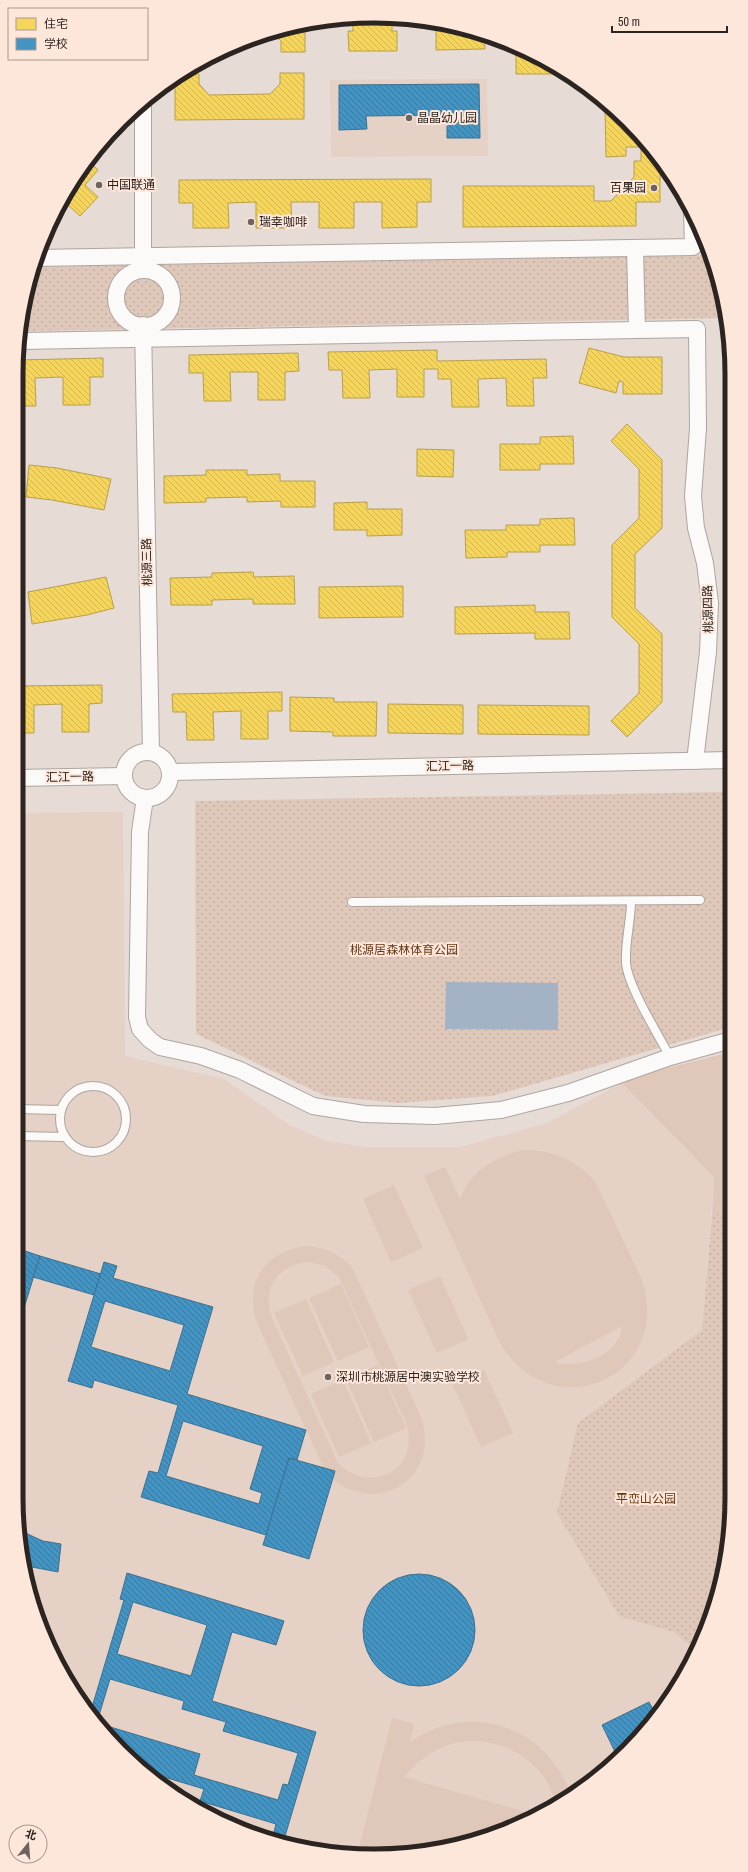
<svg xmlns="http://www.w3.org/2000/svg" width="748" height="1872" viewBox="0 0 748 1872" font-family="'Archivo Narrow','Noto Sans SC',sans-serif">
<style>
.built{fill:#e5d1c6}
.grass{fill:#dfc8ba;fill-rule:evenodd}
.park{fill:url(#park-dots)}
.water{fill:#a4b2c6}
.homes{fill:url(#homes-back-hatch);stroke:#b9a04a}
.schools{fill:url(#schools-back-hatch);stroke:#3c7292;fill-rule:evenodd}
.lines{fill:none;stroke-linecap:round;stroke-linejoin:round}
.lane-casing{stroke:#ada5a0;stroke-width:10}
.street-casing{stroke:#ada5a0;stroke-width:18}
.lane{stroke:#fbfaf9;stroke-width:8}
.street{stroke:#fbfaf9;stroke-width:16}
.poi-dot{fill:#6d645f;stroke:#fce7da;stroke-width:1.5}
.labels{text-anchor:middle;dominant-baseline:central;stroke-width:4;stroke-linejoin:round;paint-order:stroke}
.poi-label{font-size:12px;fill:#2c2420;stroke:#fce7da;text-anchor:start}
.street-label{font-size:12px;fill:#2c2420;stroke:#fce7da}
.park-label{font-size:12px;fill:#673715;stroke:#fce7da}
.rim{fill:none;stroke:#2c2420;stroke-width:5}
</style>
<defs>
<pattern id="park-dots" width="8" height="8" patternUnits="userSpaceOnUse"><rect width="8" height="8" fill="#dfc8ba"/><path d="M2 2h.1M6 6h.1" fill="none" stroke="#c0aca0" stroke-width="1.8" stroke-linecap="round"/></pattern>
<pattern id="homes-back-hatch" width="6" height="6" patternUnits="userSpaceOnUse"><rect width="6" height="6" fill="#f6d55c"/><path d="M-1 5l2 2M0 0l6 6M5-1l2 2" fill="none" stroke="#d3b750"/></pattern>
<pattern id="schools-back-hatch" width="6" height="6" patternUnits="userSpaceOnUse"><rect width="6" height="6" fill="#4393c3"/><path d="M-1 5l2 2M0 0l6 6M5-1l2 2" fill="none" stroke="#38789e"/></pattern>
</defs>
<rect width="100%" height="100%" fill="#e6dbd5"/>
<g class="built">
<polygon points="487,79 488,156 331,157 330,80"/>
<polygon points="123,812 125,1056 224,1079 291,1126 327,1141 364,1147 460,1147 547,1123 622,1083 714,1177 702,1330 578,1423 619,1615 674,1632 694,1649 658,1716 610,1767 553,1808 444,1849 327,1853 259,1837 195,1808 105,1734 64,1677 35,1613 16,1498 16,813"/>
</g>
<g class="grass">
<polygon points="731,1052 731,1213 712,1214 714,1177 622,1083 651,1072"/>
<path d="M 523,1150 C 553,1150 574,1159 595,1181 L 642,1280 C 674,1376 552,1431 500,1343 L 424,1176 L 445,1167 L 460,1199 C 470,1171 496,1156 523,1150 ZM 622,1326 C 619,1356 580,1369 555,1362 Z"/>
<polygon points="394,1185 423,1248 391,1262 363,1199"/>
<path d="M 305,1246 C 325,1247 338,1253 352,1267 L 421,1417 C 442,1481 373,1520 326,1473 L 257,1323 C 244,1283 263,1253 305,1246 ZM 305,1262 L 324,1265 L 339,1277 L 406,1423 C 421,1469 372,1496 338,1463 L 272,1318 C 262,1289 276,1267 305,1262 Z"/>
<polygon points="440,1276 468,1339 437,1353 408,1290"/>
<polygon points="341,1284 369,1347 338,1361 309,1298"/>
<polygon points="306,1299 334,1362 303,1376 274,1313"/>
<polygon points="378,1365 406,1428 374,1442 346,1379"/>
<polygon points="484,1370 513,1433 481,1447 453,1385"/>
<polygon points="343,1380 371,1443 339,1457 311,1394"/>
<path d="M 392,1718 L 414,1724 L 410,1742 C 470,1700 547,1726 571,1795 L 556,1806 C 548,1758 490,1729 445,1746 C 429,1752 415,1764 404,1777 L 536,1815 L 444,1849 L 358,1852 Z"/>
</g>
<g class="park">
<polygon points="707,255 726,318 23,331 34,267"/>
<polygon points="730,792 731,1027 492,1096 399,1103 325,1096 196,1034 195,801"/>
<polygon points="731,1213 732,1498 713,1613 694,1649 674,1632 619,1616 557,1513 578,1423 702,1330 712,1214"/>
</g>
<polygon class="water" points="446,982 558,983 558,1030 445,1029"/>
<g class="homes">
<polygon points="350,17 406,19 406,21 392,21 392,31 397,31 397,51 349,51 348,31 353,31 353,21 339,21 339,19"/>
<polygon points="305,24 305,52 281,52 281,41 272,32"/>
<polygon points="440,24 484,34 485,49 436,50 436,30 441,30"/>
<polygon points="506,43 561,70 561,74 516,74 516,51 506,51"/>
<polygon points="280,73 304,73 304,119 175,120 175,78 182,74 199,74 199,84 209,95 270,94 280,84"/>
<polygon points="605,107 608,107 643,138 660,162 660,202 636,202 636,226 463,227 463,186 594,186 594,201 611,201 634,177 634,161 641,161 641,147 626,147 626,156 606,157"/>
<polygon points="88,161 98,170 85,185 98,197 80,216 67,204 54,218 64,195"/>
<polygon points="431,179 431,202 417,202 417,227 382,228 382,202 354,202 354,228 319,228 319,202 291,202 292,228 256,228 256,202 228,203 229,228 193,228 193,203 179,203 179,180"/>
<polygon points="589,348 624,357 662,357 662,394 623,394 623,382 619,381 616,393 579,383"/>
<polygon points="437,350 437,361 546,359 547,378 533,378 534,406 507,406 506,378 478,379 479,407 452,407 451,379 438,379 438,369 424,369 424,397 397,397 397,369 369,370 370,398 343,398 342,370 329,370 328,352"/>
<polygon points="298,353 299,371 285,372 285,400 258,400 258,372 230,372 231,401 204,401 203,373 189,373 189,355"/>
<polygon points="727,356 729,356 729,392 728,392"/>
<polygon points="103,358 103,377 90,377 90,405 63,405 63,377 35,378 36,406 16,406 16,374 18,360"/>
<polygon points="627,424 662,460 662,528 635,554 635,608 662,634 662,702 627,737 611,721 639,693 639,644 612,617 612,545 639,518 639,469 611,441"/>
<polygon points="573,436 574,464 540,464 540,470 500,470 500,444 540,444 540,437"/>
<polygon points="417,449 454,450 453,477 417,476"/>
<polygon points="729,458 729,531 727,528 727,460"/>
<polygon points="29,465 57,468 111,479 104,510 52,500 26,497"/>
<polygon points="206,470 247,470 247,475 280,474 280,481 315,481 315,507 281,507 281,501 247,502 247,497 206,498 206,502 164,503 164,476 206,475"/>
<polygon points="367,502 367,509 402,509 402,535 367,536 367,530 334,530 334,503"/>
<polygon points="574,518 575,545 540,545 540,552 507,552 507,557 466,558 465,530 506,530 506,525 540,525 540,519"/>
<polygon points="253,572 254,577 294,576 295,604 253,604 253,599 212,600 212,605 171,605 170,578 212,577 212,573"/>
<polygon points="106,577 114,608 87,615 32,624 28,592"/>
<polygon points="403,586 403,617 319,618 319,587"/>
<polygon points="535,605 535,612 569,612 570,639 535,639 535,633 455,634 455,607"/>
<polygon points="730,632 730,706 727,703 727,635"/>
<polygon points="102,685 102,703 89,704 89,732 62,732 62,704 34,705 34,733 16,733 16,686"/>
<polygon points="282,692 282,711 268,711 268,739 241,739 241,711 213,712 214,740 187,740 186,712 173,712 172,694"/>
<polygon points="290,697 334,698 334,702 377,702 376,736 333,736 333,732 290,731"/>
<polygon points="388,704 463,705 463,734 388,733"/>
<polygon points="478,705 589,706 589,735 478,734"/>
</g>
<g class="schools">
<polygon points="479,84 480,138 447,138 447,115 366,116 367,129 339,130 339,85"/>
<polygon points="16,1248 40,1256 16,1334"/>
<polygon points="40,1256 101,1274 94,1295 33,1277"/>
<path d="M 104,1262 L 117,1266 L 113,1278 L 213,1307 L 187,1394 L 306,1430 L 297,1460 L 289,1458 L 266,1535 L 141,1497 L 149,1471 L 158,1473 L 178,1405 L 94,1380 L 92,1388 L 68,1381 ZM 105,1301 L 184,1325 L 170,1371 L 91,1347 ZM 183,1421 L 263,1446 L 250,1489 L 262,1493 L 259,1504 L 166,1476 Z"/>
<polygon points="289,1458 335,1471 309,1559 263,1545"/>
<polygon points="21,1531 43,1541 61,1544 58,1572 27,1566"/>
<path d="M 127,1573 L 284,1621 L 276,1645 L 232,1632 L 212,1701 L 316,1732 L 283,1843 L 272,1840 L 276,1824 L 200,1801 L 204,1789 L 154,1774 L 105,1734 L 97,1723 L 200,1754 L 194,1775 L 278,1800 L 283,1784 L 288,1785 L 298,1753 L 223,1731 L 226,1722 L 182,1709 L 184,1701 L 110,1679 L 97,1722 L 90,1714 L 124,1600 L 120,1599 ZM 133,1602 L 207,1625 L 191,1676 L 117,1654 Z"/>
<circle cx="419" cy="1630" r="56"/>
<polygon points="649,1702 657,1717 618,1758 602,1725"/>
</g>
<g class="lines">
<g class="lane-casing">
<g id="lane">
<path d="M 631,901 C 631,921 625,941 626,962 C 627,985 658,1034 670,1057"/>
<polyline points="352,902 700,900"/>
<circle cx="93" cy="1119" r="33"/>
<polyline points="16,1109 61,1110"/>
<polyline points="16,1136 65,1137"/>
</g>
</g>
<g class="street-casing">
<g id="street">
<polyline points="143,103 143,265"/>
<polyline points="635,248 637,330"/>
<polyline points="36,258 693,247 692,211"/>
<circle cx="144" cy="298" r="28"/>
<polyline points="143,325 151,752"/>
<polyline points="21,341 697,329 698,428 693,496 696,528 705,563 710,603 708,652 695,761"/>
<circle cx="147" cy="775" r="23"/>
<polyline points="171,772 730,760"/>
<polyline points="16,778 124,776"/>
<polyline points="145,798 140,832 137,1017 140,1029 150,1040 160,1047 201,1056 240,1070 313,1106 364,1114 435,1116 501,1110 568,1093 670,1057 731,1040"/>
</g>
</g>
<use href="#lane" class="lane"/>
<use href="#street" class="street"/>
</g>
<g class="poi-dot">
<circle cx="409" cy="118" r="4"/>
<circle cx="99" cy="185" r="4"/>
<circle cx="654" cy="188" r="4"/>
<circle cx="251" cy="222" r="4"/>
<circle cx="328" cy="1377" r="4"/>
</g>
<g class="labels">
<g class="poi-label">
<text x="417" y="118">晶晶幼儿园</text>
<text x="107" y="185">中国联通</text>
<text x="646" y="188" text-anchor="end">百果园</text>
<text x="259" y="222">瑞幸咖啡</text>
<text x="336" y="1377">深圳市桃源居中澳实验学校</text>
</g>
<g class="street-label">
<text transform="translate(147 562) rotate(-91)">桃源三路</text>
<text transform="translate(708 609) rotate(-91)">桃源四路</text>
<text transform="translate(450 766) rotate(-1)">汇江一路</text>
<text transform="translate(70 777) rotate(-1)">汇江一路</text>
</g>
<g class="park-label">
<text x="404" y="950">桃源居森林体育公园</text>
<text x="646" y="1499">平峦山公园</text>
</g>
</g>
<path d="M0 0H748V1872H0ZM374 23H374A351 351 0 0 1 725 374V1498A351 351 0 0 1 374 1849H374A351 351 0 0 1 23 1498V374A351 351 0 0 1 374 23Z" fill="#fce7da" fill-rule="evenodd"/>
<path class="rim" d="M374 23H374A351 351 0 0 1 725 374V1498A351 351 0 0 1 374 1849H374A351 351 0 0 1 23 1498V374A351 351 0 0 1 374 23Z"/>
<rect x="8" y="8" width="140" height="52" fill="#fce7da" stroke="#a99990"/>
<rect x="16" y="18" width="20" height="12" fill="#f6d55c" stroke="#a99990"/>
<text x="44" y="28" font-size="12" fill="#2c2420">住宅</text>
<rect x="16" y="38" width="20" height="12" fill="#4393c3" stroke="#a99990"/>
<text x="44" y="48" font-size="12" fill="#2c2420">学校</text>
<g transform="translate(28 1844) rotate(17)"><circle r="19" fill="#fce7da" stroke="#a99990"/>
<path d="M0-3L7 15L0 10L-7 15Z" fill="#6d645f"/>
<text y="-6" font-size="11" font-weight="bold" text-anchor="middle" fill="#2c2420">北</text>
</g>
<path d="M612 26v6h115v-6" fill="none" stroke="#2c2420" stroke-width="2"/>
<text x="618" y="26" font-size="12" fill="#2c2420" stroke="#fce7da" stroke-width="3" paint-order="stroke">50 m</text>
</svg>
